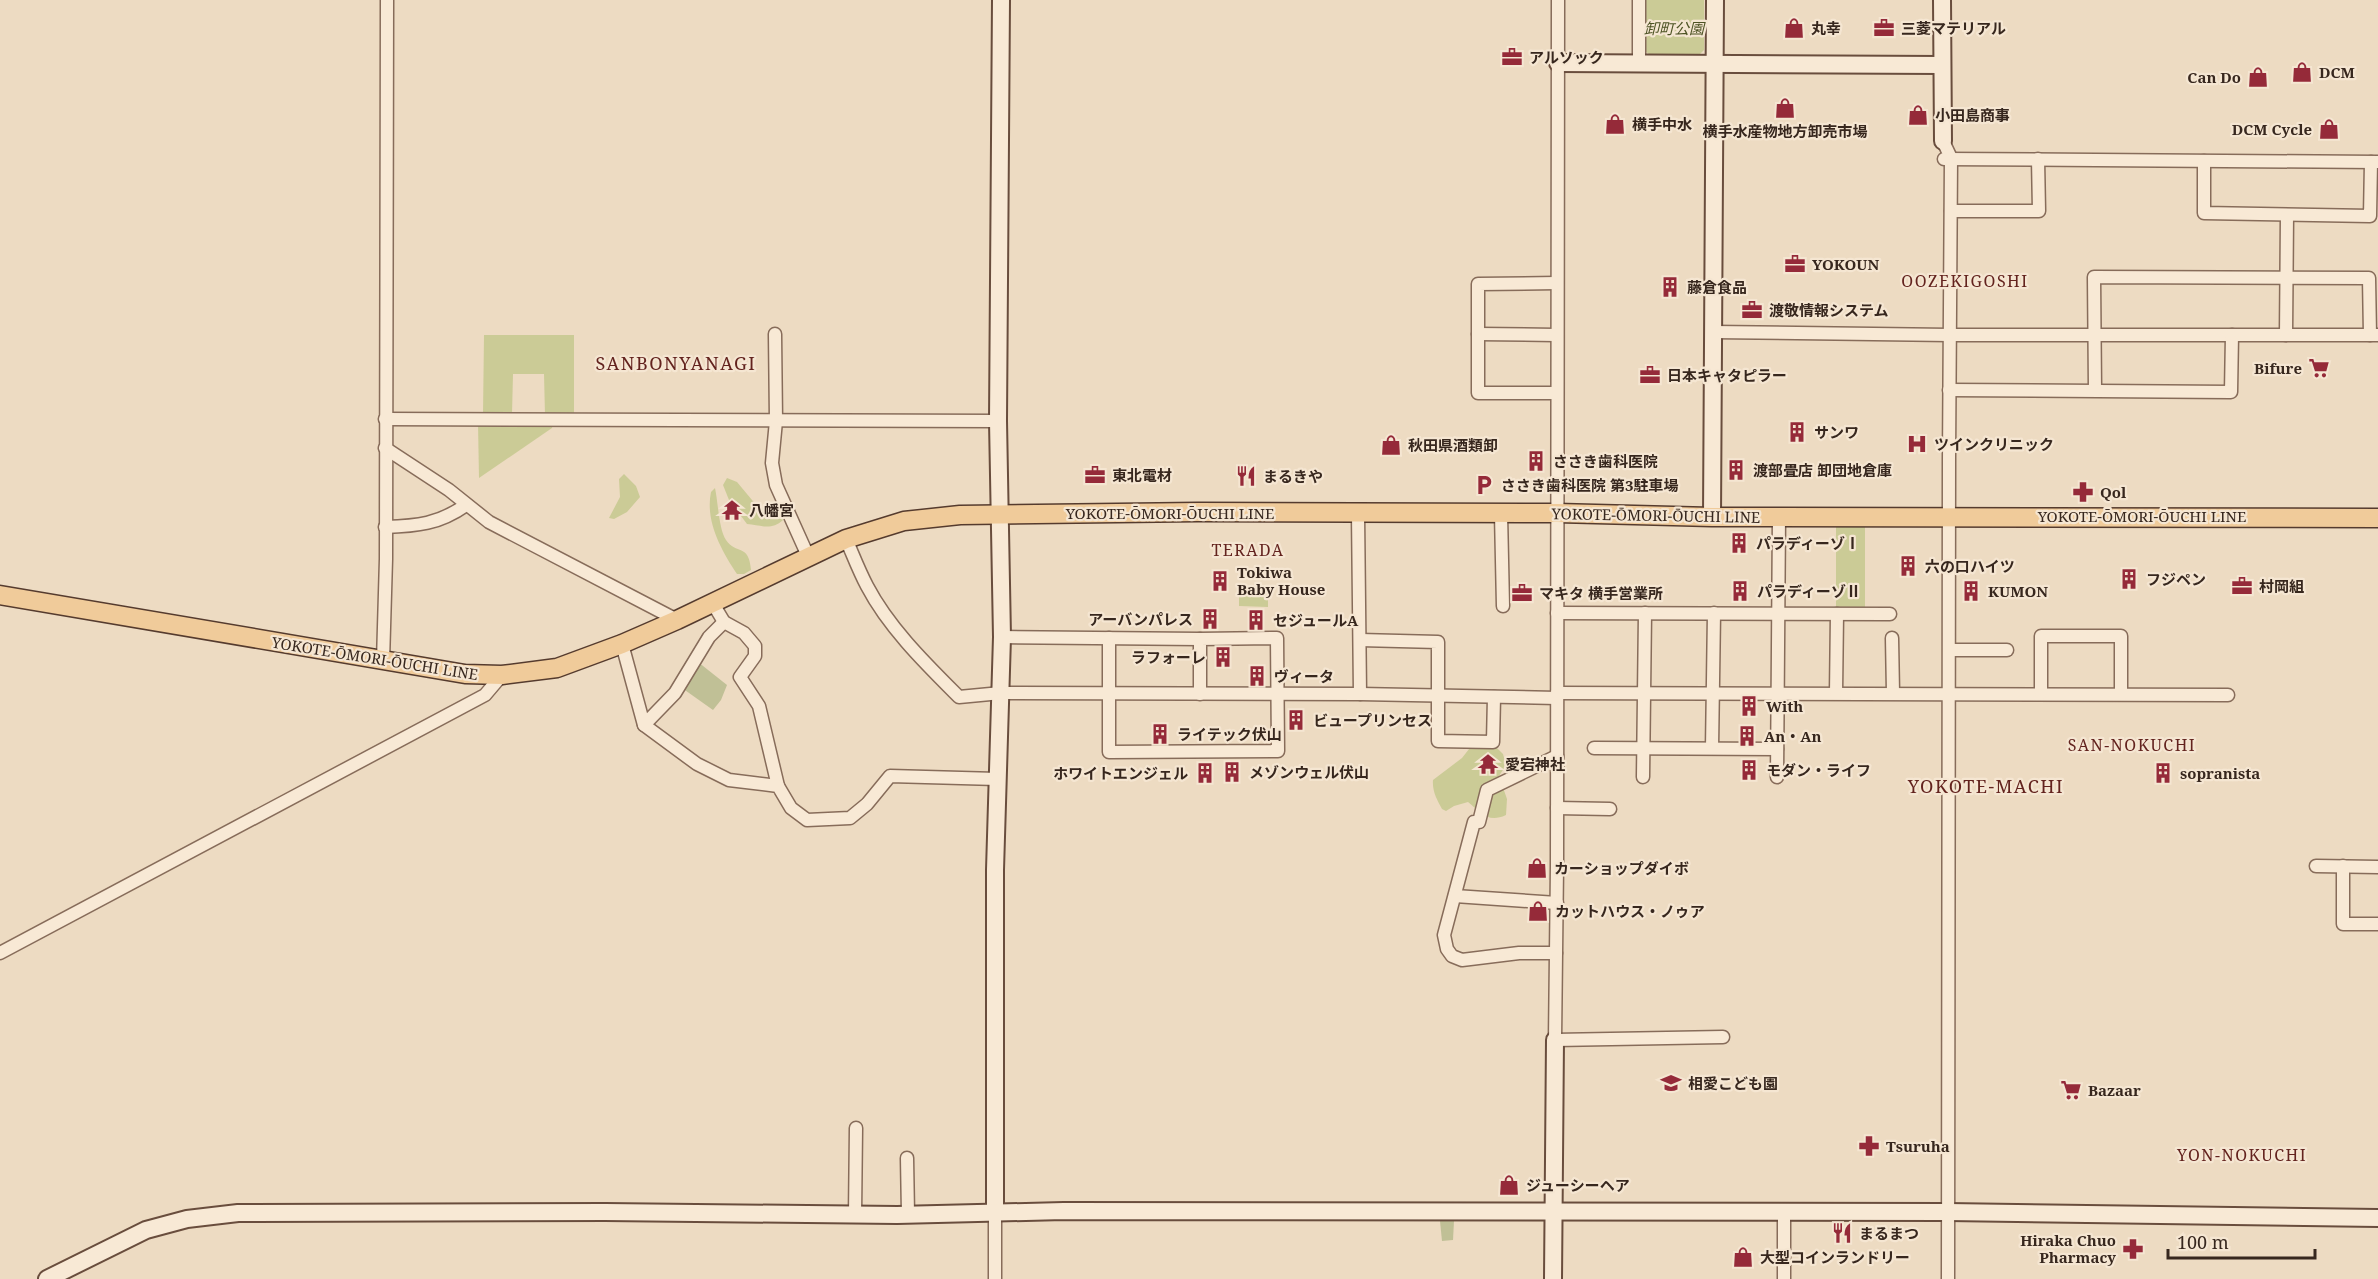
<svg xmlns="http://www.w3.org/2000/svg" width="2378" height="1279" viewBox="0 0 2378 1279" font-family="'Noto Serif','Noto Sans JP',serif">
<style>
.green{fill:#cbcb96}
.cemetery{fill:#c0c096}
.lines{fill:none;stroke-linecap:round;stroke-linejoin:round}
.street-casing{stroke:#876c5a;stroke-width:15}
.secondary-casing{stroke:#694d3d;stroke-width:20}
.primary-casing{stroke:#553b2e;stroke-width:21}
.street{stroke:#f8e9d5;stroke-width:12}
.secondary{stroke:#f8e9d5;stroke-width:16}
.primary{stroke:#f0cb9a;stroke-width:18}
.labels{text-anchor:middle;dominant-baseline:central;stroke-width:4.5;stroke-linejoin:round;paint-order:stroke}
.park-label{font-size:15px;font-style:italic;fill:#4d5324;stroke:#f5e6d2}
.poi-label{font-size:15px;font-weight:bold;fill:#37271e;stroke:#f5e6d2;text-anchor:start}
.street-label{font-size:15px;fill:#37271e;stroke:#f5e6d2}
.neighbourhood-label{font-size:16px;letter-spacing:1.5px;fill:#63231e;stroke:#f5e6d2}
.quarter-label{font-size:18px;letter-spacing:1.5px;fill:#63231e;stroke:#f5e6d2}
</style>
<rect width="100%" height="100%" fill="#eddbc2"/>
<g class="green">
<polygon points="1645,0 1704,0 1704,50 1699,55 1650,55 1644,50"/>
<polygon points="484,335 574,335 574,415 545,415 544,374 513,374 512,414 483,414"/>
<polygon points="478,423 553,423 552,428 479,478"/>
<polygon points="624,474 636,486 640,497 627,512 614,519 609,518 620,497 619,479"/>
<path d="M 727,478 L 737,482 L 757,506 L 781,517 L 783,520 C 771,531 761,525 747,524 L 729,500 L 723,485 Z"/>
<path d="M 715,488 C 718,502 719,530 726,540 C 736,555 749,543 751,570 L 744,574 L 737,574 C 721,550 705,521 711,492 Z"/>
<polygon points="1865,525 1865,607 1836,607 1836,526"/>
<polygon points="1239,588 1268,588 1268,607 1239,606"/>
<path d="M 1473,744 L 1496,747 L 1503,754 L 1506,765 L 1499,776 L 1507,799 L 1506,815 C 1487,824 1480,811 1468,802 L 1454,806 L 1446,811 L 1442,809 C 1437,800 1432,791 1433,780 L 1462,758 Z"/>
</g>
<g class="cemetery">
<polygon points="698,662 727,685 721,700 713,710 682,688"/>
<polygon points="1440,1221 1454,1221 1453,1240 1442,1241"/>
</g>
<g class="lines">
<g class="street-casing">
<g id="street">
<polyline points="1558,0 1557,866 1555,1040 1723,1037"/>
<polyline points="1639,62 1639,0"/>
<polyline points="1943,141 1951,158 1949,459 1948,1279"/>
<polyline points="1944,159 2378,162"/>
<polyline points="2204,161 2204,213 2370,216 2371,162"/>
<polyline points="1951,211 2039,211 2038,159"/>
<polyline points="1713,332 1950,335 2378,335"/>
<polyline points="775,334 776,421 772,463 776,485 808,556"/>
<polyline points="1478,334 1556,335"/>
<polyline points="2286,335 2287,215"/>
<polyline points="1949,390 2231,392 2232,335"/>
<polyline points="2095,390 2094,277 2369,278 2370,335"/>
<polyline points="1557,393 1478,393 1478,284 1557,283"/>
<polyline points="385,419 998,421"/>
<polyline points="385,448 449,490 489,522 677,620"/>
<polyline points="1358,514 1360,694"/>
<polyline points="1501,514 1503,606"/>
<path d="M 385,527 C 417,526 439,524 466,505"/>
<path d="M 846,539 C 853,555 859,571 867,586 C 889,628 926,664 959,697 L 1001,693 L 1360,694 L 1557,698"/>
<polyline points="712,602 724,622 744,633 755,646 755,656 740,677 759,706 778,786"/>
<polyline points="1557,613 1890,614"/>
<polyline points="1002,637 1200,639"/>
<polyline points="1109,638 1109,752 1278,751 1277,638 1200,639 1200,694"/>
<polyline points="1892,638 1893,693"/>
<polyline points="1360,640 1438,642 1438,741 1493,742 1494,697"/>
<polyline points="622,644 644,725 697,764 729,780 778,786 791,808 807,820 850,818 867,804 890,776 997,779"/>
<polyline points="1950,650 2007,650"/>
<polyline points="383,661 386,559 387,0"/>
<polyline points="1557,693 2228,695"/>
<polyline points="1836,693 1837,614"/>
<polyline points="2041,693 2041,636 2121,636 2121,694"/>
<polyline points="644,725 675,693 709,637 724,622"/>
<polyline points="1594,748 1777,749"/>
<polyline points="1712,748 1714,613"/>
<polyline points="1643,777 1645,613"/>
<polyline points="1777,777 1779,516"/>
<polyline points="1557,808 1610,809"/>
<polyline points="2316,866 2378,867"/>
<polyline points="2343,866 2343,924 2378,924"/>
<polyline points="1455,896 1557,903"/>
<polyline points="0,953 485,695 502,675"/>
<polyline points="1556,953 1519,953 1462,960 1452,956 1447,949 1444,935 1474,822 1479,822 1487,790 1557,756"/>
<polyline points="907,1158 908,1214"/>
<polyline points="995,1213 995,1279"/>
<polyline points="1784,1213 1784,1279"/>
<polyline points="855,1215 856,1128"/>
</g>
</g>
<g class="secondary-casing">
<g id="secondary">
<polyline points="1942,0 1943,141"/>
<polyline points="1558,63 1942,65"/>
<polyline points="1712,517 1715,0"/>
<polyline points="995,1213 995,870 1002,637 998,421 1001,0"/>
<polyline points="47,1279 146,1230 187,1219 238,1213 605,1212 897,1215 1064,1211 1948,1212 2378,1218"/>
<polyline points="1553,1279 1555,1040"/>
</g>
</g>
<g class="primary-casing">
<polyline id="primary" points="0,595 465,674 502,675 557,668 622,644 677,620 846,539 904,521 960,515 1198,512 1557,513 1712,517 2378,518"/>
</g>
<use href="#street" class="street"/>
<use href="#secondary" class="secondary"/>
<use href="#primary" class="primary"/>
</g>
<defs>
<g id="shop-bare" transform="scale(1.62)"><path d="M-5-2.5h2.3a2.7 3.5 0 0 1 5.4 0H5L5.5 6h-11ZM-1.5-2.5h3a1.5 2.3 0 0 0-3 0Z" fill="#952a39" stroke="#f5e6d2" stroke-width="2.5" paint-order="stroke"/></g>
<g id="office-bare" transform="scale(1.62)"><path d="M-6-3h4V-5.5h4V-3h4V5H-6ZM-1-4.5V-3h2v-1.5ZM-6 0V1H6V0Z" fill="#952a39" stroke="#f5e6d2" stroke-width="2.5" paint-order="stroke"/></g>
<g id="building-bare" transform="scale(1.62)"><path d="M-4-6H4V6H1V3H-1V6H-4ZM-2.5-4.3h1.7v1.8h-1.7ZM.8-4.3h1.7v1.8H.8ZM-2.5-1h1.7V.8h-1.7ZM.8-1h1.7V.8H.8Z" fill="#952a39" stroke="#f5e6d2" stroke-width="2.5" paint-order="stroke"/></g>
<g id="supermarket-bare" transform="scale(1.62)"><path d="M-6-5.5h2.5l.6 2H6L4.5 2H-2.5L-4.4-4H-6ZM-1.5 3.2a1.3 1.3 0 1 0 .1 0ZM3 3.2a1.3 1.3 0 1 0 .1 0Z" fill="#952a39" stroke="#f5e6d2" stroke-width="2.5" paint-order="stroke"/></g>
<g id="hospital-bare" transform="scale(1.62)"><path d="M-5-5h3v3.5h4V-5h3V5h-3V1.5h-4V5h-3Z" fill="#952a39" stroke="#f5e6d2" stroke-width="2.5" paint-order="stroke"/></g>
<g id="restaurant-bare" transform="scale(1.62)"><path d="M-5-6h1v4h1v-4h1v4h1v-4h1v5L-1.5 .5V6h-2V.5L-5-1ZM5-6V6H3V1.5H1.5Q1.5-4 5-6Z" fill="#952a39" stroke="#f5e6d2" stroke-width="2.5" paint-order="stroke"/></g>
<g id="parking-bare" transform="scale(1.62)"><path d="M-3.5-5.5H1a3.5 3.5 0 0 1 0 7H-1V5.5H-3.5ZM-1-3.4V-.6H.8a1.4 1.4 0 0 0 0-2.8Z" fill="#952a39" stroke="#f5e6d2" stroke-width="2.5" paint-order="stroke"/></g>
<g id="pharmacy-bare" transform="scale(1.62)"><path d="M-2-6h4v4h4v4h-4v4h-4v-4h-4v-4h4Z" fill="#952a39" stroke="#f5e6d2" stroke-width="2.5" paint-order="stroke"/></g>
<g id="temple-bare" transform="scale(1.62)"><path d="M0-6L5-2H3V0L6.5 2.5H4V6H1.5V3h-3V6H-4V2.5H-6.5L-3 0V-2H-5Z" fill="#952a39" stroke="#f5e6d2" stroke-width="2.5" paint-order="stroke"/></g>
<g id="school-bare" transform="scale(1.62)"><path d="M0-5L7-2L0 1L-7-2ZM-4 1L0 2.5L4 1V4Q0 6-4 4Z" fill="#952a39" stroke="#f5e6d2" stroke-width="2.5" paint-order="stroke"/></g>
</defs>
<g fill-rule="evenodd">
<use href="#shop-bare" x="1794" y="28"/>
<use href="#office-bare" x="1884" y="28"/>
<use href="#office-bare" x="1512" y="57"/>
<use href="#shop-bare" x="2302" y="72"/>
<use href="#shop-bare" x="2258" y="77"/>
<use href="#shop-bare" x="1785" y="108"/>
<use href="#shop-bare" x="1918" y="115"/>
<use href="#shop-bare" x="1615" y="124"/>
<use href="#shop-bare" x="2329" y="129"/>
<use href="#office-bare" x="1795" y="264"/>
<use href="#building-bare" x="1670" y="287"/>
<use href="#office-bare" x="1752" y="310"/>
<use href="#supermarket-bare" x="2319" y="368"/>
<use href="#office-bare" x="1650" y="375"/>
<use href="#building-bare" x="1797" y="432"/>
<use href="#hospital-bare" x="1917" y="444"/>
<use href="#shop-bare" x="1391" y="445"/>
<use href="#building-bare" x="1536" y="461"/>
<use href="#building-bare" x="1736" y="470"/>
<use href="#office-bare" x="1095" y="475"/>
<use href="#restaurant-bare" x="1246" y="476"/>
<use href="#parking-bare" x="1484" y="485"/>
<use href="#pharmacy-bare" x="2083" y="492"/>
<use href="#temple-bare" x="732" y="510"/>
<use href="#building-bare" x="1739" y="543"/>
<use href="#building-bare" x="1908" y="566"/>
<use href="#building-bare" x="2129" y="579"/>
<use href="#building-bare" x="1220" y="581"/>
<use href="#office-bare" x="2242" y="586"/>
<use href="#building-bare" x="1740" y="591"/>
<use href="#building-bare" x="1971" y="591"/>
<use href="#office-bare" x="1522" y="593"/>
<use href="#building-bare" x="1210" y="619"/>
<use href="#building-bare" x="1256" y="620"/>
<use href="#building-bare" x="1223" y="657"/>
<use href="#building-bare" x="1257" y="676"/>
<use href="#building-bare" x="1749" y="706"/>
<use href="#building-bare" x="1296" y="720"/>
<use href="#building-bare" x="1160" y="734"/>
<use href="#building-bare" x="1747" y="736"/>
<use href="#temple-bare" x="1488" y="764"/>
<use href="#building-bare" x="1749" y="770"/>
<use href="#building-bare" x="1232" y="772"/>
<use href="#building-bare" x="1205" y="773"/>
<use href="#building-bare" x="2163" y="773"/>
<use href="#shop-bare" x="1537" y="868"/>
<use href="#shop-bare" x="1538" y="911"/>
<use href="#school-bare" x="1671" y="1083"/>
<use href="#supermarket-bare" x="2071" y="1090"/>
<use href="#pharmacy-bare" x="1869" y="1146"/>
<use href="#shop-bare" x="1509" y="1185"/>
<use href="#restaurant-bare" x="1842" y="1233"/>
<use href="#pharmacy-bare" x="2133" y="1249"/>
<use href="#shop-bare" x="1743" y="1257"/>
</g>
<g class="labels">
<g class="park-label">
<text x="1674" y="28">卸町公園</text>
</g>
<g class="poi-label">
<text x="1811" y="28">丸幸</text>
<text x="1901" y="28">三菱マテリアル</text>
<text x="1529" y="57">アルソック</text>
<text x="2319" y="72">DCM</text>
<text x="2241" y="77" text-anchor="end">Can Do</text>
<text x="1935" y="115">小田島商事</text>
<text x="1632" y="124">横手中水</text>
<text x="2312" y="129" text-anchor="end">DCM Cycle</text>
<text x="1785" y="131" text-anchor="middle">横手水産物地方卸売市場</text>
<text x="1812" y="264">YOKOUN</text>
<text x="1687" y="287">藤倉食品</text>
<text x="1769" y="310">渡敬情報システム</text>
<text x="2302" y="368" text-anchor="end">Bifure</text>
<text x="1667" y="375">日本キャタピラー</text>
<text x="1814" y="432">サンワ</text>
<text x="1934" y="444">ツインクリニック</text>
<text x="1408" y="445">秋田県酒類卸</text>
<text x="1553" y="461">ささき歯科医院</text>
<text x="1753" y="470">渡部畳店 卸団地倉庫</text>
<text x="1112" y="475">東北電材</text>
<text x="1263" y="476">まるきや</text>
<text x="1501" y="485">ささき歯科医院 第3駐車場</text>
<text x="2100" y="492">Qol</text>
<text x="749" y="510">八幡宮</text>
<text x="1756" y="543">パラディーゾⅠ</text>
<text x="1925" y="566">六の口ハイツ</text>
<text x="1237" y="572">Tokiwa<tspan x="1237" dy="17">Baby House</tspan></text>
<text x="2146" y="579">フジペン</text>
<text x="2259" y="586">村岡組</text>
<text x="1757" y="591">パラディーゾⅡ</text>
<text x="1988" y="591">KUMON</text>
<text x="1539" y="593">マキタ 横手営業所</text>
<text x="1193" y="619" text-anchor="end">アーバンパレス</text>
<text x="1273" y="620">セジュールA</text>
<text x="1206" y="657" text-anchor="end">ラフォーレ</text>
<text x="1274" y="676">ヴィータ</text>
<text x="1766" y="706">With</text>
<text x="1313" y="720">ビュープリンセス</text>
<text x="1177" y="734">ライテック伏山</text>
<text x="1764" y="736">An・An</text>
<text x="1505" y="764">愛宕神社</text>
<text x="1766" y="770">モダン・ライフ</text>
<text x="1249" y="772">メゾンウェル伏山</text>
<text x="1188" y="773" text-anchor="end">ホワイトエンジェル</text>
<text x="2180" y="773">sopranista</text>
<text x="1554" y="868">カーショップダイボ</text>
<text x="1555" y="911">カットハウス・ノゥア</text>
<text x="1688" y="1083">相愛こども園</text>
<text x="2088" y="1090">Bazaar</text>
<text x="1886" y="1146">Tsuruha</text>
<text x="1526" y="1185">ジューシーヘア</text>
<text x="1859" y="1233">まるまつ</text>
<text x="2116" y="1240" text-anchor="end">Hiraka Chuo<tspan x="2116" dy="17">Pharmacy</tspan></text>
<text x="1760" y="1257">大型コインランドリー</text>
</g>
<g class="street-label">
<text x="1170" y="513">YOKOTE-ŌMORI-ŌUCHI LINE</text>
<text transform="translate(1656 515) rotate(1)">YOKOTE-ŌMORI-ŌUCHI LINE</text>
<text x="2142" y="516">YOKOTE-ŌMORI-ŌUCHI LINE</text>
<text transform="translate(375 658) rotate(9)">YOKOTE-ŌMORI-ŌUCHI LINE</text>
</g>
<g class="neighbourhood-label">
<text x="1965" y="281">OOZEKIGOSHI</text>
<text x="1248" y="550">TERADA</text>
<text x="2132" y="745">SAN-NOKUCHI</text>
<text x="2242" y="1155">YON-NOKUCHI</text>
</g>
<g class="quarter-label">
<text x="676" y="363">SANBONYANAGI</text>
<text x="1986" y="786">YOKOTE-MACHI</text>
</g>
</g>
<path d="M2168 1249v9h147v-9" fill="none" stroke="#37271e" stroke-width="3"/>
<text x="2177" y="1249" font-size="18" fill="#37271e" stroke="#f5e6d2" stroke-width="4.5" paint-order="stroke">100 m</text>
</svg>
